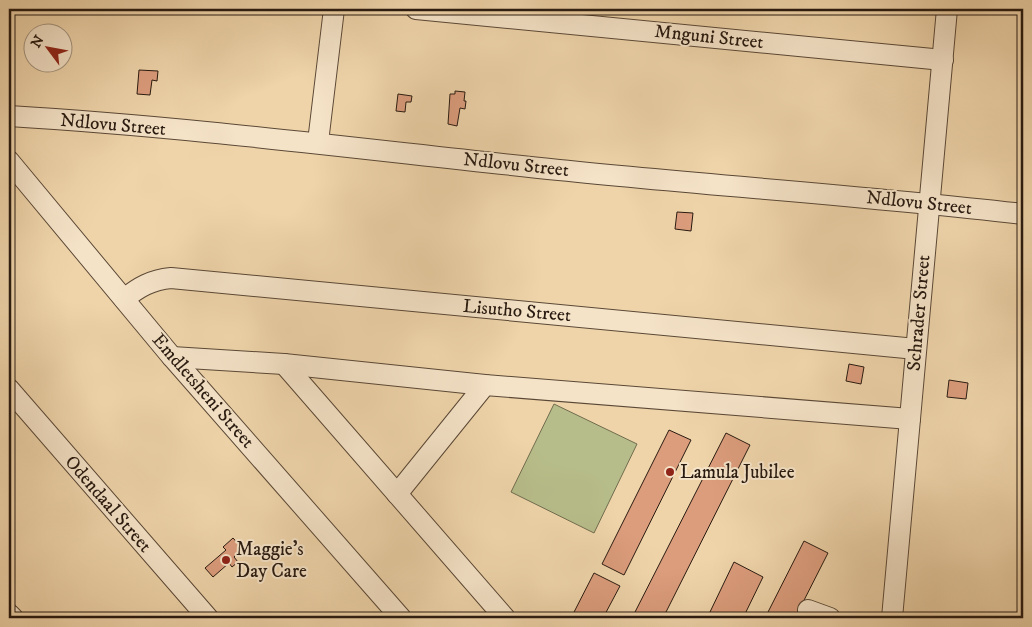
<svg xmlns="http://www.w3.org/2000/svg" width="1032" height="627" viewBox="0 0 1032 627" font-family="'IM FELL DW Pica',serif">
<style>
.green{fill:#b7bd8a;stroke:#706c4d}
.building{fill:#dc9d7d;stroke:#281a10}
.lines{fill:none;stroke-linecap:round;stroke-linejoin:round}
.minor-casing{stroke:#5a4836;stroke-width:22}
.minor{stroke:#f5e3c8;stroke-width:20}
.poi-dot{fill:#8f2418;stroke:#f5e3c8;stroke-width:2}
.labels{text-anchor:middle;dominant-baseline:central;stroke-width:4;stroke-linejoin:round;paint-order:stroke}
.street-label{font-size:19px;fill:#281a10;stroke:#f5e3c8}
.poi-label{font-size:19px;fill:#281a10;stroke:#f5e3c8;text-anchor:start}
</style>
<rect width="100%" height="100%" fill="#efd4aa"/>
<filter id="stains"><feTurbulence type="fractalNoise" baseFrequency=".004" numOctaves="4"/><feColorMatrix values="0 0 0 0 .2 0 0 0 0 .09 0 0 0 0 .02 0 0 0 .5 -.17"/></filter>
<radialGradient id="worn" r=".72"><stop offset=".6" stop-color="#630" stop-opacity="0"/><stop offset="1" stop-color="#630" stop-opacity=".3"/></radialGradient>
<polygon class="green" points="554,404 637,444 594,533 511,492"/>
<g class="building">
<polygon points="139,70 158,71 157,81 152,80 150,95 137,94"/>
<polygon points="455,91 465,92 464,101 466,101 465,109 460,108 457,126 448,124 450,94 455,94"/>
<polygon points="398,94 412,96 411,102 406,102 405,112 396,111"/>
<polygon points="677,212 693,213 691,231 675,229"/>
<polygon points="849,364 864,367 861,384 846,381"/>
<polygon points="949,380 968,383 966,399 947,397"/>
<polygon points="669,430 691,440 624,575 602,564"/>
<polygon points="726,433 750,445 663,618 632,618"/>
<polygon points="233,538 242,548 234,557 238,562 232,567 229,563 213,577 205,568 226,550 223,547"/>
<polygon points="804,541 828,553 795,618 765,618"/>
<polygon points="734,562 763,577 743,618 722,618 710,612"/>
<polygon points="594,573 620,586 603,618 571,618"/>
</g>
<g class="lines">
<g class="minor-casing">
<g id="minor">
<polyline points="416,9 943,60"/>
<path d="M 9,116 C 193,127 376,151 559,170 C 714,186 869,196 1023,214"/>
<polyline points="318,142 334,9"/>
<polyline points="9,161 172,357 401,618"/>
<path d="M 124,299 C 139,287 151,280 171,278 L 916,349"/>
<polyline points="172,357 284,364 485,385 910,419"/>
<polyline points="284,364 505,618"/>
<polyline points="9,389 208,618"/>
<polyline points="397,494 485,385"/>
<polyline points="808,610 830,618"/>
<polyline points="9,614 13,618"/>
<polyline points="892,618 947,9"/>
</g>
</g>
<use href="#minor" class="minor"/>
</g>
<g class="poi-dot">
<circle cx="670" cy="472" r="5"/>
<circle cx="226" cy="560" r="5"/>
</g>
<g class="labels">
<g class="street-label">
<text transform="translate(709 37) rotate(6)">Mnguni Street</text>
<text transform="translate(113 125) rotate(5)">Ndlovu Street</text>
<text transform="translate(516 165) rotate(6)">Ndlovu Street</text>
<text transform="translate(919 203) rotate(6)">Ndlovu Street</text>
<text transform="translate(517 311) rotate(5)">Lisutho Street</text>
<text transform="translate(919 313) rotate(-85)">Schrader Street</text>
<text transform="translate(203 391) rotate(49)">Emdletsheni Street</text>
<text transform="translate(108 504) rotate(49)">Odendaal Street</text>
</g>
<g class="poi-label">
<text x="680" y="472">Lamula Jubilee</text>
<text x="236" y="549">Maggie's<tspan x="236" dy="22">Day Care</tspan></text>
</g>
</g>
<rect width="1032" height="627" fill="none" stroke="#efd4aa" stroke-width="30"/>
<rect x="10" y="10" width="1012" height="607" fill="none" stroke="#281a10" stroke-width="2.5"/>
<rect x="15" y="15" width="1002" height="597" fill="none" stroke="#281a10"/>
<g transform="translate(48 48) rotate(302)"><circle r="24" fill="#f5e3c8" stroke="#a3937e"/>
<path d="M0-4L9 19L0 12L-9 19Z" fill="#8f2418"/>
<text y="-8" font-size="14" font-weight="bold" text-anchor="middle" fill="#281a10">N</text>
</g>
<rect width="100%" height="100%" filter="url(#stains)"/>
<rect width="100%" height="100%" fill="url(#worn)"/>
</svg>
